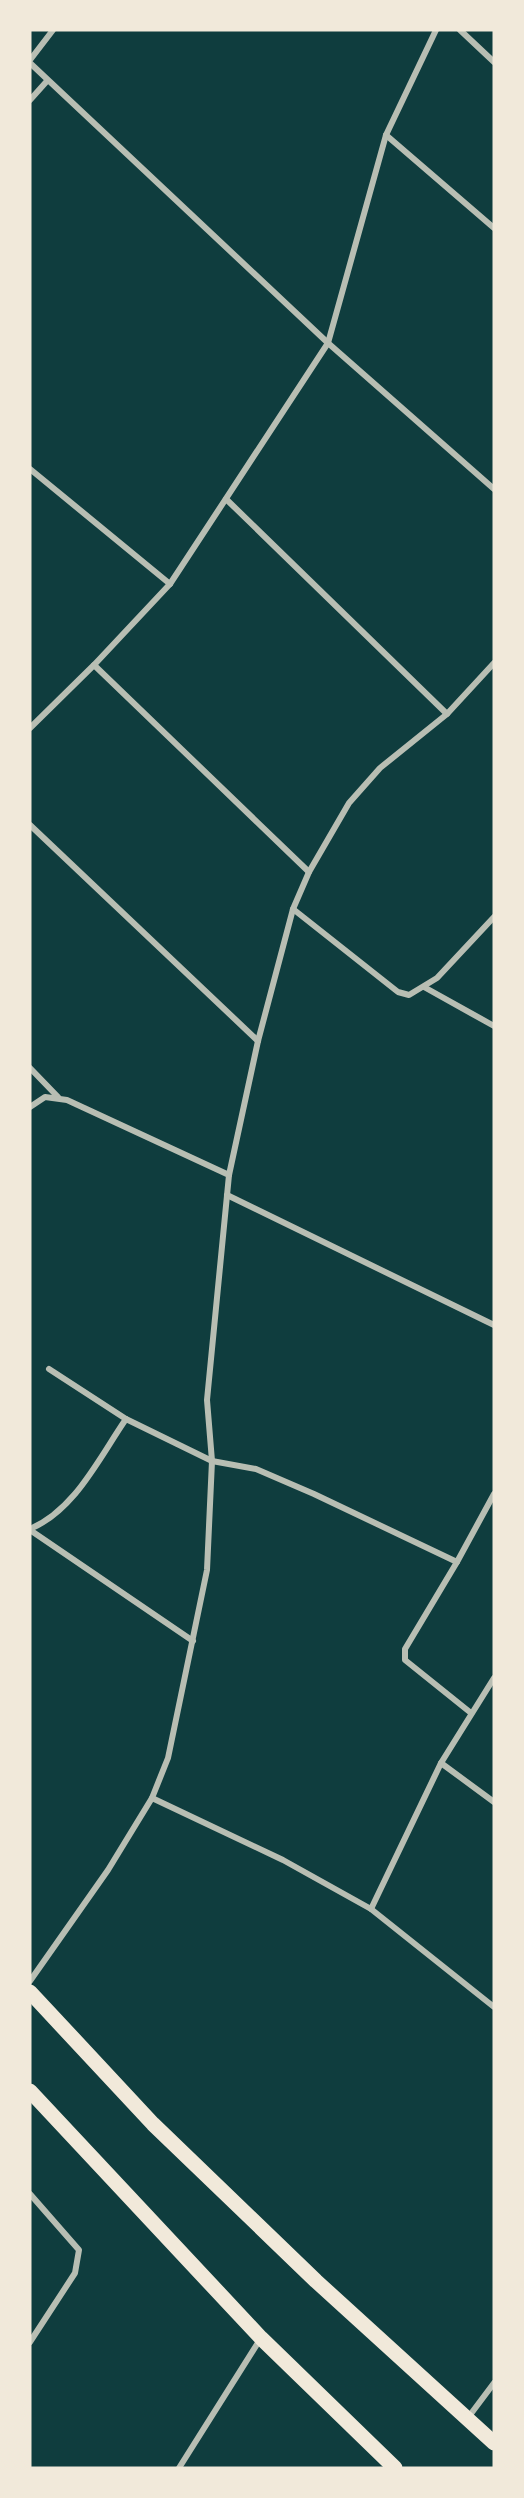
<svg xmlns="http://www.w3.org/2000/svg" width="524" height="2498" viewBox="0 0 524 2498" font-family="Merriweather,serif">
<style>
.lines{fill:none;stroke-linecap:round;stroke-linejoin:round}
.minor{stroke:#b8beb3;stroke-width:6}
.primary{stroke:#f1e9da;stroke-width:15}
</style>
<rect width="100%" height="100%" fill="#0f3d3e"/>
<g class="lines">
<g class="minor">
<polyline points="460,30 494,62"/>
<polyline points="30,60 53,30"/>
<polyline points="30,63 328,343 494,489"/>
<polyline points="30,100 47,81"/>
<polyline points="386,135 494,228"/>
<polyline points="30,469 170,584"/>
<polyline points="226,499 447,714"/>
<polyline points="94,665 309,872"/>
<polyline points="30,728 94,665 170,584 328,343 386,135 436,30"/>
<polyline points="30,825 258,1041"/>
<polyline points="293,909 398,992 409,995 437,978 494,917"/>
<polyline points="424,987 494,1026"/>
<polyline points="30,1068 58,1097"/>
<polyline points="30,1107 45,1097 67,1100 229,1175"/>
<polyline points="227,1195 494,1325"/>
<polyline points="49,1369 126,1419"/>
<path d="M 30,1529 C 75,1510 99,1458 126,1419 L 212,1461 L 256,1469 L 314,1494 L 457,1562"/>
<polyline points="30,1530 193,1641"/>
<polyline points="471,1713 405,1660 405,1649 457,1562 494,1494"/>
<polyline points="441,1763 494,1802"/>
<polyline points="152,1798 283,1860 371,1909 494,2007"/>
<polyline points="371,1909 441,1763 494,1678"/>
<polyline points="30,1981 108,1870 152,1798 168,1758 207,1570 212,1461 207,1400 229,1175 258,1041 293,909 309,872 349,803 380,768 447,714 494,663"/>
<polyline points="30,2194 79,2250 75,2273 30,2342"/>
<polyline points="467,2419 494,2383"/>
<polyline points="179,2468 261,2338"/>
</g>
<g class="primary">
<polyline points="30,1992 153,2124 316,2281 494,2443"/>
<polyline points="30,2091 261,2338 395,2468"/>
</g>
</g>
<rect width="524" height="2498" fill="none" stroke="#f1e9da" stroke-width="63"/>
</svg>
